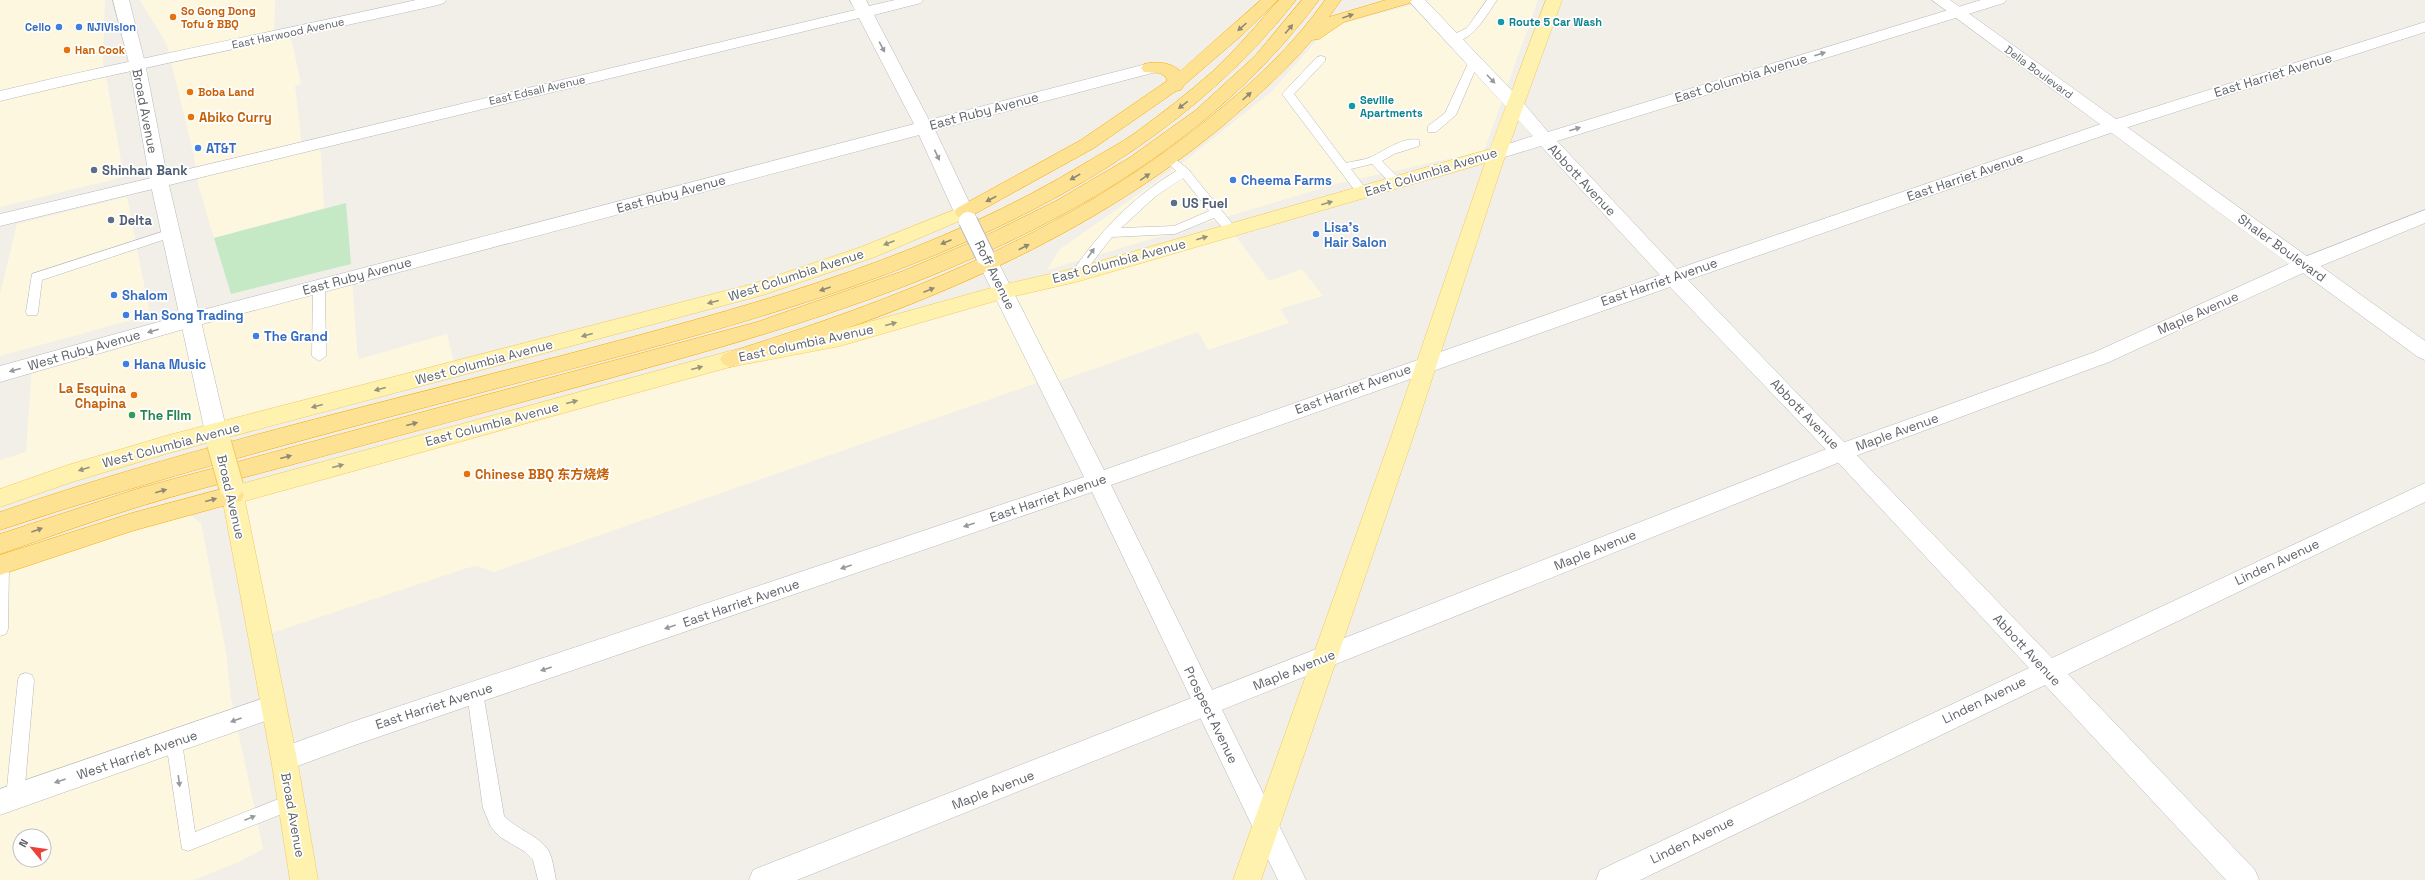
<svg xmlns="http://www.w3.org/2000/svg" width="2425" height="880" viewBox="0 0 2425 880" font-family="'Space Grotesk','Noto Sans SC',sans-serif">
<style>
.commercial{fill:#fef7e0;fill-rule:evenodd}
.green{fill:#c5e8c5}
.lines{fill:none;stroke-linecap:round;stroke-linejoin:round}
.lane-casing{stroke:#b5b8bc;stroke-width:1}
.street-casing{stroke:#b5b8bc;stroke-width:1}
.secondary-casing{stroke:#b6babf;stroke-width:1}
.primary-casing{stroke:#f2c960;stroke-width:1}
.highway-casing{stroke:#f9ab00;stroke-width:1}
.lane{fill:#fff;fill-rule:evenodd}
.street{fill:#fff;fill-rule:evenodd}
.secondary{fill:#fff;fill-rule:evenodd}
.primary{fill:#fff2af;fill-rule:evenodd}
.highway{fill:#fde293;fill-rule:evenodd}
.street-bridge-casing{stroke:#b5b8bc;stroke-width:20;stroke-linecap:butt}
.primary-bridge-casing{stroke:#f2c960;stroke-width:26;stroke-linecap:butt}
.street-bridge{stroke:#fff;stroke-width:18}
.primary-bridge{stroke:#fff2af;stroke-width:24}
.oneway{fill:#8e8975}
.oneway2{fill:#979a9d}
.oneway3{fill:#979581}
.food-dot{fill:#e8710a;stroke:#fff;stroke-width:1.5}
.culture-dot{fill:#0f9aa8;stroke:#fff;stroke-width:1.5}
.shop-dot{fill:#3f7fe0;stroke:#fff;stroke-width:1.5}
.service-dot{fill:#5c6f8a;stroke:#fff;stroke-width:1.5}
.leisure-dot{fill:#2e9e5b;stroke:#fff;stroke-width:1.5}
.labels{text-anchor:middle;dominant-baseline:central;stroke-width:3.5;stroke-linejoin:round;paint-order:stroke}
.far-food-label{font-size:11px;font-weight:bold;fill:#c56008;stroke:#fff;text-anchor:start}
.far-culture-label{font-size:11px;font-weight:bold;fill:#0d838f;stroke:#fff;text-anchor:start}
.far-shop-label{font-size:11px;font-weight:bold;fill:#366cbe;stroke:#fff;text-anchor:end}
.far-street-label{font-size:11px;fill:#5f6368;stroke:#fff}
.street-label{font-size:13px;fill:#5f6368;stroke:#fff}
.food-label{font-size:13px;font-weight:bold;fill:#c56008;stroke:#fff;text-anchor:start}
.shop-label{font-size:13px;font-weight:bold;fill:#366cbe;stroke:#fff;text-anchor:start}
.service-label{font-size:13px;font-weight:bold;fill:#4e5e75;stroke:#fff;text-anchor:start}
.leisure-label{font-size:13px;font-weight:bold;fill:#27864d;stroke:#fff;text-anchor:start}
</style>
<rect width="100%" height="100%" fill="#f1efe8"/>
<g class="commercial">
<polygon points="0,0 105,0 103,60 124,177 0,207"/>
<polygon points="140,0 275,0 274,36 290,33 301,84 295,86 302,147 320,142 324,208 214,238 199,188 194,156 167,45"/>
<polygon points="1430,0 1538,0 1484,151 1340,183 1047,270 1060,249 1180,165 1271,92 1324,32 1334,26"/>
<polygon points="127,197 150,315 0,356 0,294 17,224"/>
<polygon points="1231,230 1269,281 1302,269 1323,296 1280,309 1289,323 1208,350 1198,332 1051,384 1048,379 494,572 477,566 467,568 260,637 233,495"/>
<polygon points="352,278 357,351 359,359 447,334 456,369 0,498 0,460 26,452 32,365"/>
<path d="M 190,515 L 201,523 L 226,652 L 231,698 L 263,849 L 241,861 L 193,880 L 0,880 L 0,575 L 110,537 ZM 20,836 L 44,836 L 44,860 L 20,860 Z"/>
</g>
<polygon class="green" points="346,203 351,264 231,294 214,238"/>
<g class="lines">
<g class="lane-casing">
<g id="lane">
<path d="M 1487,0 L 1497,0 C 1487,14 1470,47 1448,41 L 1448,37 L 1467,28 Z"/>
<path d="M 1321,56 L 1325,57 L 1325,61 L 1294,94 L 1346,163 C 1354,161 1364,160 1371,157 C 1384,151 1404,136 1419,140 L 1419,146 L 1394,154 L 1382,161 L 1401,180 L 1403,183 L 1401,186 L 1393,186 L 1372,164 L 1351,169 L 1369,193 L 1363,197 L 1359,196 L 1282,94 L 1317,57 Z"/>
<polygon points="1474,58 1479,61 1456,115 1436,132 1428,132 1428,126 1445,113 1469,61"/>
<path d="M 1170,155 L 1188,169 L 1235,227 L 1237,230 L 1235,233 L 1227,233 L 1214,218 L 1175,234 L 1112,237 L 1080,278 L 1072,278 L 1070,275 L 1072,272 C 1100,231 1133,197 1176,171 L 1164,159 ZM 1183,178 L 1209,211 L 1174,226 L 1121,228 L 1156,196 Z"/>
<polygon points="171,229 177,233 175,236 42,280 38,312 37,315 27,315 26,312 32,274"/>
<polygon points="319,282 325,286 326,356 319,361 312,356 313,286"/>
<polygon points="0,559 6,561 9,565 8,629 6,634 0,636"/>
<polygon points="26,673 32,675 34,680 24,797 21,803 15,805 9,803 6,797 18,680 20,675"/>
<path d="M 475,686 L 481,688 L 483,693 L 504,816 C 516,829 538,835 548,850 C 553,858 554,871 556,880 L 538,880 L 533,860 L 524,851 L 500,837 L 491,827 L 483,808 L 467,693 L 469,688 Z"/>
<polygon points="174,734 180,737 182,742 195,832 291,794 297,796 300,802 297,808 188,851 182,849 166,742 168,737"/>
</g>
</g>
<g class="street-casing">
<g id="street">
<path d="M 416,0 L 446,0 L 444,3 L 438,5 C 292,38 145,66 0,101 L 0,91 C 138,58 278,31 416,0 Z"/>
<polygon points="850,0 866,0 869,6 895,0 923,0 921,3 874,15 929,120 1150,63 1156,64 1159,68 1156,72 935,130 978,221 975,226 968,227 961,226 958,221 919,135 191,327 0,382 0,366 191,313 914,124 859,18 0,226 0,214 855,10"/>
<polygon points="1408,0 1425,0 1521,100 1548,132 1981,0 2006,0 2004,3 1557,141 1677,269 2107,122 2425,22 2425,32 2119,130 1688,280 2052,658 2425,483 2425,502 2068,674 2255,870 2259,880 2226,880 2045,685 1640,880 1596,880 1600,870 2029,668 1834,458 1670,287 1111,485 1306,880 1278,880 1092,492 352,746 284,771 275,768 271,759 275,750 352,722 1084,477 975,256 978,251 985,249 992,251 995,256 1104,470 1660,275 1541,146 1498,159 1492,157 1489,153 1492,149 1533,136"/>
<polygon points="2425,210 2425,223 2311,270 2304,272 2297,270 2294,265 2297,260"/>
<polygon points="273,695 282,699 286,707 282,715 0,815 0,789"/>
</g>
</g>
<g class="secondary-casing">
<g id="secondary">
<polygon points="113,0 129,0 145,63 168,181 227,432 224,438 216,440 208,438 205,432 150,181 129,63"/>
<polygon points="1932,0 1950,0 2425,341 2425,360 2418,357 2303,273 2109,362 1850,458 797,880 749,880 753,870 763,866 1834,446 2095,352 2289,264"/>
</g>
</g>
<g class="primary-casing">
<g id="primary">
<polygon points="1546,0 1562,0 1502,165 1412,440 1261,880 1233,880 1390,440 1485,163 1076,282 1002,299 840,346 730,367 245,501 297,759 318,880 290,880 271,759 220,486 223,480 231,477 239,480 241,484 730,351 840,330 1002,285 1076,268 1490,149"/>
<polygon points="964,206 971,208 973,212 971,216 875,257 763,295 169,453 72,482 0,507 0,489 68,465 169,435 752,284 861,247"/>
</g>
</g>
<g class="highway-casing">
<g id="highway">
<path d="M 1261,0 L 1278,0 L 1241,36 L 1184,85 L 1181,90 L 1176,91 L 1094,148 L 971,216 L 964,218 L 957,216 L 955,212 L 957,208 L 1081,140 L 1167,81 L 1166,77 L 1160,73 L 1144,72 L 1141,68 L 1144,64 C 1156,61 1171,62 1180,71 Z"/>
<path d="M 1279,0 L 1296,0 C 1109,239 780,314 502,387 C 333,432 165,475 0,530 L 0,512 C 197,444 401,399 602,345 C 769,301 938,253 1087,162 C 1103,152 1120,144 1135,133 C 1161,114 1188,93 1212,72 C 1236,50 1257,24 1279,0 Z"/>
<path d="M 1302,0 L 1319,0 C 1135,247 807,324 526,401 C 442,424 357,447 272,470 C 228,482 182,493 138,507 C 92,521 46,538 0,554 L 0,534 L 140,488 L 757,322 L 903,271 L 981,238 L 1056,201 L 1129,158 L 1196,110 L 1255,56 Z"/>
<path d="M 1325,0 L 1341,0 L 1329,17 L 1386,0 L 1412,0 L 1410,3 L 1344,22 L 1319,39 L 1312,40 C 1284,73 1252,101 1219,129 C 1076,246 905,313 730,367 L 723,364 L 720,359 L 723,354 C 896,300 1065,235 1208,119 C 1251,84 1293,46 1325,0 Z"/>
<polygon points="233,486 241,489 244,495 241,501 132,531 0,575 0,555 132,513"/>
</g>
</g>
<use href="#lane" class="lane"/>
<use href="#street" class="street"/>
<use href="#secondary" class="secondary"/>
<use href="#primary" class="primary"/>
<use href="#highway" class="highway"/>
<g class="street-bridge-casing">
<polyline id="street-bridge" points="968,221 985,256"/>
</g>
<g class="primary-bridge-casing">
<polyline id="primary-bridge" points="219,443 231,486"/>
</g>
<use href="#street-bridge" class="street-bridge"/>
<use href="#primary-bridge" class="primary-bridge"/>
</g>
<defs><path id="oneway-solid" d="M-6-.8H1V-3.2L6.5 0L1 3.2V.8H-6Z"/></defs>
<g class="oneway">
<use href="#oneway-solid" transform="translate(1348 16) rotate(-19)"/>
<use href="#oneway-solid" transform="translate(1242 27) rotate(138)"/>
<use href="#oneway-solid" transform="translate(1289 29) rotate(-50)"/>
<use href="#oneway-solid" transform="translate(1247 96) rotate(-42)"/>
<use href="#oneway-solid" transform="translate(1183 105) rotate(142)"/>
<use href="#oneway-solid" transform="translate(1075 177) rotate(150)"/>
<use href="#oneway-solid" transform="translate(1145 177) rotate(-35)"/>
<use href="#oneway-solid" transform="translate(991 199) rotate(153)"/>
<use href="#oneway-solid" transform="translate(946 242) rotate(157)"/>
<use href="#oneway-solid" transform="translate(1024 247) rotate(-27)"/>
<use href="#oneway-solid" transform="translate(825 289) rotate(161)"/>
<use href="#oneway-solid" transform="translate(929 290) rotate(-22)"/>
<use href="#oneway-solid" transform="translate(412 424) rotate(-15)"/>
<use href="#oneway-solid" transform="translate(286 457) rotate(-15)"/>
<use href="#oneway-solid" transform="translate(161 491) rotate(-16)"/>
<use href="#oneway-solid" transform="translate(211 500) rotate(-15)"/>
<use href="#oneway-solid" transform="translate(37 530) rotate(-20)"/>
</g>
<g class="oneway2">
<use href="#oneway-solid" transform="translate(882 47) rotate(62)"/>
<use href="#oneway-solid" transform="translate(1820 54) rotate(-17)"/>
<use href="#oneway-solid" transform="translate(1491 79) rotate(46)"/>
<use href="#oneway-solid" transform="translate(1575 129) rotate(-17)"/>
<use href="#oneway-solid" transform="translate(937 155) rotate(65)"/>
<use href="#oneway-solid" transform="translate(1091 253) rotate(-55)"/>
<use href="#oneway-solid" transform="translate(153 331) rotate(164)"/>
<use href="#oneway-solid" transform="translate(15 370) rotate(165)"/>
<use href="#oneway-solid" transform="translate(969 525) rotate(161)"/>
<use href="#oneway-solid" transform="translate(846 567) rotate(161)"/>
<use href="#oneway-solid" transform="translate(670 627) rotate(161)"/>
<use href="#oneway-solid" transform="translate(546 669) rotate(161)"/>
<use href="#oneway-solid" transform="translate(236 720) rotate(160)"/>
<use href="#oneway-solid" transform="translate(60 781) rotate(161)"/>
<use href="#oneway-solid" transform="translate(179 781) rotate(82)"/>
<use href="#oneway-solid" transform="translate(250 818) rotate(-22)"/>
</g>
<g class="oneway3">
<use href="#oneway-solid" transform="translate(1327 203) rotate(-16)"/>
<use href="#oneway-solid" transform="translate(1202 238) rotate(-16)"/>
<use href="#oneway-solid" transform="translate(889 243) rotate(159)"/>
<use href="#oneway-solid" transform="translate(713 302) rotate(165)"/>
<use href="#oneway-solid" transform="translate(891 324) rotate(-15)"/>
<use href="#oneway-solid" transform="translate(587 335) rotate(165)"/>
<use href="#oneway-solid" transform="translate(697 368) rotate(-15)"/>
<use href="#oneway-solid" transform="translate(380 389) rotate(165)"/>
<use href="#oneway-solid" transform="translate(572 402) rotate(-15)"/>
<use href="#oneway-solid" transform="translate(317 406) rotate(165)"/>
<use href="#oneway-solid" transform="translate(338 466) rotate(-15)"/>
<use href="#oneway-solid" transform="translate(84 469) rotate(162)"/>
</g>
<g class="food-dot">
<circle cx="173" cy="17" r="4"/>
<circle cx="67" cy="50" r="4"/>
<circle cx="190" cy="92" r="4"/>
<circle cx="191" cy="117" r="4"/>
<circle cx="134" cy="395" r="4"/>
<circle cx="467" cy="474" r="4"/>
</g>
<g class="culture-dot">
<circle cx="1501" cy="22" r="4"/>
<circle cx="1352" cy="106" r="4"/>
</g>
<g class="shop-dot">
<circle cx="59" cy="27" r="4"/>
<circle cx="79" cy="27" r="4"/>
<circle cx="198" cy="148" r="4"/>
<circle cx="1233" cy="180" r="4"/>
<circle cx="1316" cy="234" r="4"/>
<circle cx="114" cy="295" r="4"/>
<circle cx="126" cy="315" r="4"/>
<circle cx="256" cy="336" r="4"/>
<circle cx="126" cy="364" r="4"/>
</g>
<g class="service-dot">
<circle cx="94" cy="170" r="4"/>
<circle cx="1174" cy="203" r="4"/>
<circle cx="111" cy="220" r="4"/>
</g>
<circle class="leisure-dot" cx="132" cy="415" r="4"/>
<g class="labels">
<g class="far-food-label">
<text x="181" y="11">So Gong Dong<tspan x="181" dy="13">Tofu &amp; BBQ</tspan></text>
<text x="75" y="50">Han Cook</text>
<text x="198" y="92">Boba Land</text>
</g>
<g class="far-culture-label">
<text x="1509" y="22">Route 5 Car Wash</text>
<text x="1360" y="100">Seville<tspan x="1360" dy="13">Apartments</tspan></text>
</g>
<g class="far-shop-label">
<text x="51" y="27">Cello</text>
<text x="87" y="27" text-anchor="start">NJIVision</text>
</g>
<g class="far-street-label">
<text transform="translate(288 33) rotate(-12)">East Harwood Avenue</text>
<text transform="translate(2039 72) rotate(36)">Delia Boulevard</text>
<text transform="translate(537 90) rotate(-13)">East Edsall Avenue</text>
</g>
<g class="street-label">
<text transform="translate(2273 75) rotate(-17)">East Harriet Avenue</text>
<text transform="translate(1741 78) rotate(-17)">East Columbia Avenue</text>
<text transform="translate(145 111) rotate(79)">Broad Avenue</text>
<text transform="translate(984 111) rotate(-15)">East Ruby Avenue</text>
<text transform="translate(1431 172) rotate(-17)">East Columbia Avenue</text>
<text transform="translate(1965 177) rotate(-19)">East Harriet Avenue</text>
<text transform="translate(1582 180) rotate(47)">Abbott Avenue</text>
<text transform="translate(671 194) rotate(-15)">East Ruby Avenue</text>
<text transform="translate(2282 248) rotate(36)">Shaler Boulevard</text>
<text transform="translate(1119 261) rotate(-15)">East Columbia Avenue</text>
<text transform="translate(796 275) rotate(-18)">West Columbia Avenue</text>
<text transform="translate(995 275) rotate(64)">Roff Avenue</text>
<text transform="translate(357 276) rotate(-15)">East Ruby Avenue</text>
<text transform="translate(1659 282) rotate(-19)">East Harriet Avenue</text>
<text transform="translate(2198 313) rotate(-24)">Maple Avenue</text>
<text transform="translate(806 343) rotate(-12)">East Columbia Avenue</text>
<text transform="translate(84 350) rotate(-16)">West Ruby Avenue</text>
<text transform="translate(484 362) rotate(-15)">West Columbia Avenue</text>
<text transform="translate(1353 389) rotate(-20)">East Harriet Avenue</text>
<text transform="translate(1805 414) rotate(46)">Abbott Avenue</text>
<text transform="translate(492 424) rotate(-15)">East Columbia Avenue</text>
<text transform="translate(1897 432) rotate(-20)">Maple Avenue</text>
<text transform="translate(171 445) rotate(-15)">West Columbia Avenue</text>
<text transform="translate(231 497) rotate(77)">Broad Avenue</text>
<text transform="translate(1048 498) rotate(-19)">East Harriet Avenue</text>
<text transform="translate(1595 550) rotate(-22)">Maple Avenue</text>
<text transform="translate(2277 562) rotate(-25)">Linden Avenue</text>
<text transform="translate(741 603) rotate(-19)">East Harriet Avenue</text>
<text transform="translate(2027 650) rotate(47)">Abbott Avenue</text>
<text transform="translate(1294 670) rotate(-22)">Maple Avenue</text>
<text transform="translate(1984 700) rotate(-26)">Linden Avenue</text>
<text transform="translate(434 706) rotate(-18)">East Harriet Avenue</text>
<text transform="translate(1211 715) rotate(64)">Prospect Avenue</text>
<text transform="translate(137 755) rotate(-19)">West Harriet Avenue</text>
<text transform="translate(993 790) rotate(-21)">Maple Avenue</text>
<text transform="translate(293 815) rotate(80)">Broad Avenue</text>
<text transform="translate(1692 840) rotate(-26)">Linden Avenue</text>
</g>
<g class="food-label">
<text x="199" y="117">Abiko Curry</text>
<text x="126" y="388" text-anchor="end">La Esquina<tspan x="126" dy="15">Chapina</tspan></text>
<text x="475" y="474">Chinese BBQ 东方烧烤</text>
</g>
<g class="shop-label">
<text x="206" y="148">AT&amp;T</text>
<text x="1241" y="180">Cheema Farms</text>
<text x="1324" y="227">Lisa's<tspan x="1324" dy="15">Hair Salon</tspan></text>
<text x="122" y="295">Shalom</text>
<text x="134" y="315">Han Song Trading</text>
<text x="264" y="336">The Grand</text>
<text x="134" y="364">Hana Music</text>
</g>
<g class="service-label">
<text x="102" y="170">Shinhan Bank</text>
<text x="1182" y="203">US Fuel</text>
<text x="119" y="220">Delta</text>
</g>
<g class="leisure-label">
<text x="140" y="415">The FIlm</text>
</g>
</g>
<g transform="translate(32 848) rotate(299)"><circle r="19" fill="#ffffff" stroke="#bfc1c3"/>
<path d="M0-3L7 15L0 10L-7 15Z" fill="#ea4335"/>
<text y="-6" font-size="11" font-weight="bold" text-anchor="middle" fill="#5f6368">N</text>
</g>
</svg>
